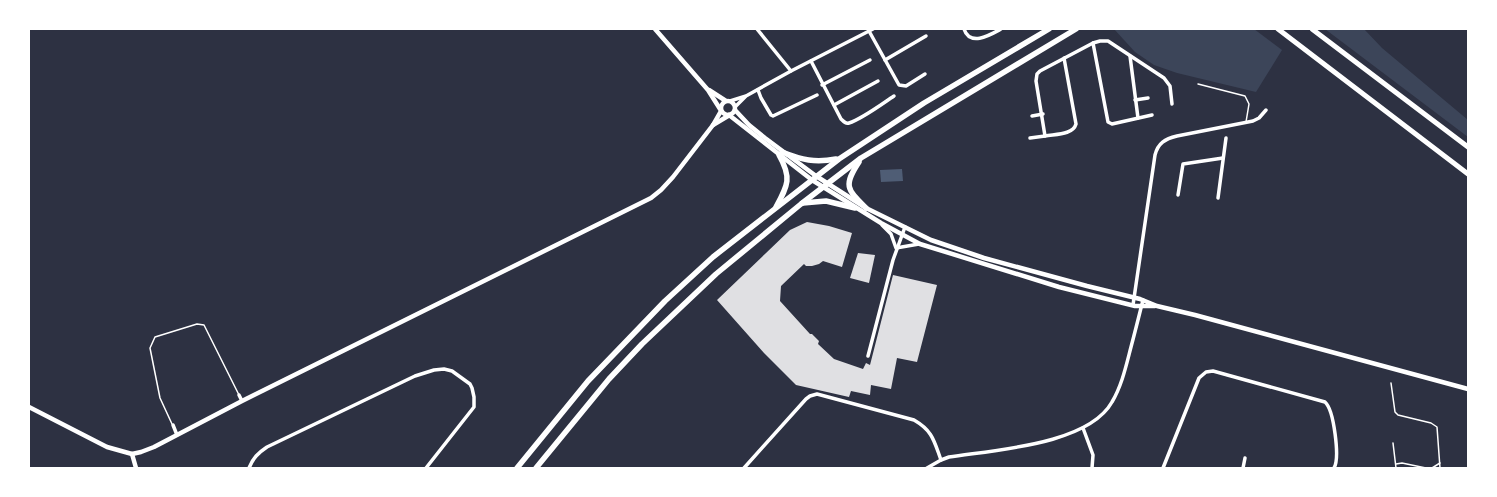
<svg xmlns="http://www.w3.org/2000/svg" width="1497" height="497" viewBox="0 0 1497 497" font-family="'Fira Sans',sans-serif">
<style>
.green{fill:#3c4559}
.water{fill:#4f5d75}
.building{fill:#e0e0e3}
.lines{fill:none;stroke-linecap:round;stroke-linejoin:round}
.service{stroke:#fff;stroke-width:1.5}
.minor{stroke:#fff;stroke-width:3.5}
.tertiary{stroke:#fff;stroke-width:4.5}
.secondary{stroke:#fff;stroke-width:5}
.primary{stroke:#fff;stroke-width:5.5}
</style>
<rect width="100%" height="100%" fill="#2d3142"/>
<g class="green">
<polygon points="1114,29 1254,29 1282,50 1256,92 1177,73 1154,65 1135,52"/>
<polygon points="1325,29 1364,29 1382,48 1468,120 1468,137"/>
</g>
<polygon class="water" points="902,169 903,181 881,182 880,170"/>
<g class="building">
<polygon points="807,222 829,226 852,233 842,267 823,261 819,264 812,266 806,266 804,264 781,286 780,301 810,334 812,334 819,341 818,344 834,359 863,369 866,363 870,365 893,275 937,285 917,362 897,358 891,389 871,385 870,395 851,391 849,397 796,385 764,353 717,300 790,230"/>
<polygon points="858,253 875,255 869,283 850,278"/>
</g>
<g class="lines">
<g class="service">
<polyline points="1198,84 1245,96 1249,104 1246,122"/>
<polyline points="1391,383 1395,412 1398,415 1431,423 1437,427 1440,468"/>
<polyline points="172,424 160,398 150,348 155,337 197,324 204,325 239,395"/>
<polyline points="1393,443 1396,468"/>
<polyline points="1396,464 1402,463 1426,468"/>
<polyline points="1432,468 1440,463"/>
</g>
<g class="minor">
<polyline points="757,29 791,71"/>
<path d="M 964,29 C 970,47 990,35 1001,29"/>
<polyline points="869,31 899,85 906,86 925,74"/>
<polyline points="1093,43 1108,122 1112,124 1152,115"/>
<polyline points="1130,56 1138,118"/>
<path d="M 1064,58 L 1076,124 C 1073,135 1055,134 1045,136 L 1036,81 L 1037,74 L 1040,71 L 1093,43 L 1100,41 L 1108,41 L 1164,78 L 1170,86 L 1172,104"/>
<polyline points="885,60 926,36"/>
<path d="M 811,61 L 841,119 C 844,122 846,124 849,123 C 862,119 882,104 894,96"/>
<polyline points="822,85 870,60"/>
<polyline points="758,90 761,98 771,115 773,116 817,95"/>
<polyline points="1135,100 1148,98"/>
<polyline points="730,101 746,96 791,71 873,29"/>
<polyline points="834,105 878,81"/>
<polyline points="735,107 745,97"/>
<polyline points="1032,116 1043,114"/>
<polyline points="1030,138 1045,136"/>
<polyline points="1178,195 1183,164 1223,158"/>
<polyline points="1218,198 1226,138"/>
<polyline points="882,225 891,234 896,248 919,244"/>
<path d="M 1133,305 L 1155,155 C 1158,143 1165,139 1177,136 L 1253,121 L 1259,118 L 1266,110"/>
<polyline points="868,356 893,260 905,227"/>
<polyline points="239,395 242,401"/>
<polyline points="173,425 177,435"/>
<polyline points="1083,428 1093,455 1092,468"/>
<path d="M 249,468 C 253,458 258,453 267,447 L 415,376 L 434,370 L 444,369 L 452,371 L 470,384 L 472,388 L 474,397 L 474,407 L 426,468"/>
<path d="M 744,468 L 806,399 L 810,396 L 817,394 L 914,420 C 933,431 934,441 941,460"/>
<path d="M 927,468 L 941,460 L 949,457 C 993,450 1088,445 1112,402 C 1122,385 1126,366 1131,347 C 1135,332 1139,316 1143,300"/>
<path d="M 1163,468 L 1199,378 L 1206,372 L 1213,371 L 1325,402 C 1334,410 1340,458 1334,468"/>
<polyline points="1243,468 1245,458"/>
</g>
<g class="tertiary">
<polyline points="655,29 708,90 720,109"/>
<polyline points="709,90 726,101"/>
<circle cx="728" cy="108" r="7"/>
<polyline points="735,110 749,125 765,138 816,176 866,208 931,240 984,258 1087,286 1140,299 1157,306 1195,315 1468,389"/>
<polyline points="729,115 812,180 881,223 920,244 1059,287 1135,306 1155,306"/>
<polyline points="713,125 728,116"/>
<polyline points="29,407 107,447 132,454 141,452 154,447 242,401 651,198 661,190 673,177 713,125 721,111"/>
<polyline points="132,454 136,468"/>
</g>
<g class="secondary">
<polyline points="1278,29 1468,174"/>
<polyline points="1312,29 1468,147"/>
</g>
<g class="primary">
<path d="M 782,152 C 802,160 815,163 836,159"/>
<path d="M 859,162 C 843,186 847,189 866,208"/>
<polyline points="803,203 826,201 855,208"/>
<path d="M 776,207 C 788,185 792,178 779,155"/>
<polyline points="517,468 588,381 665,301 713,257 839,159 924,103 1049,29"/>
<polyline points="536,468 609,379 642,344 716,274 801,204 861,158 1076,29"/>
</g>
</g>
<rect width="1497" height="497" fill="none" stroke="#ffffff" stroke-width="60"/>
</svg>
